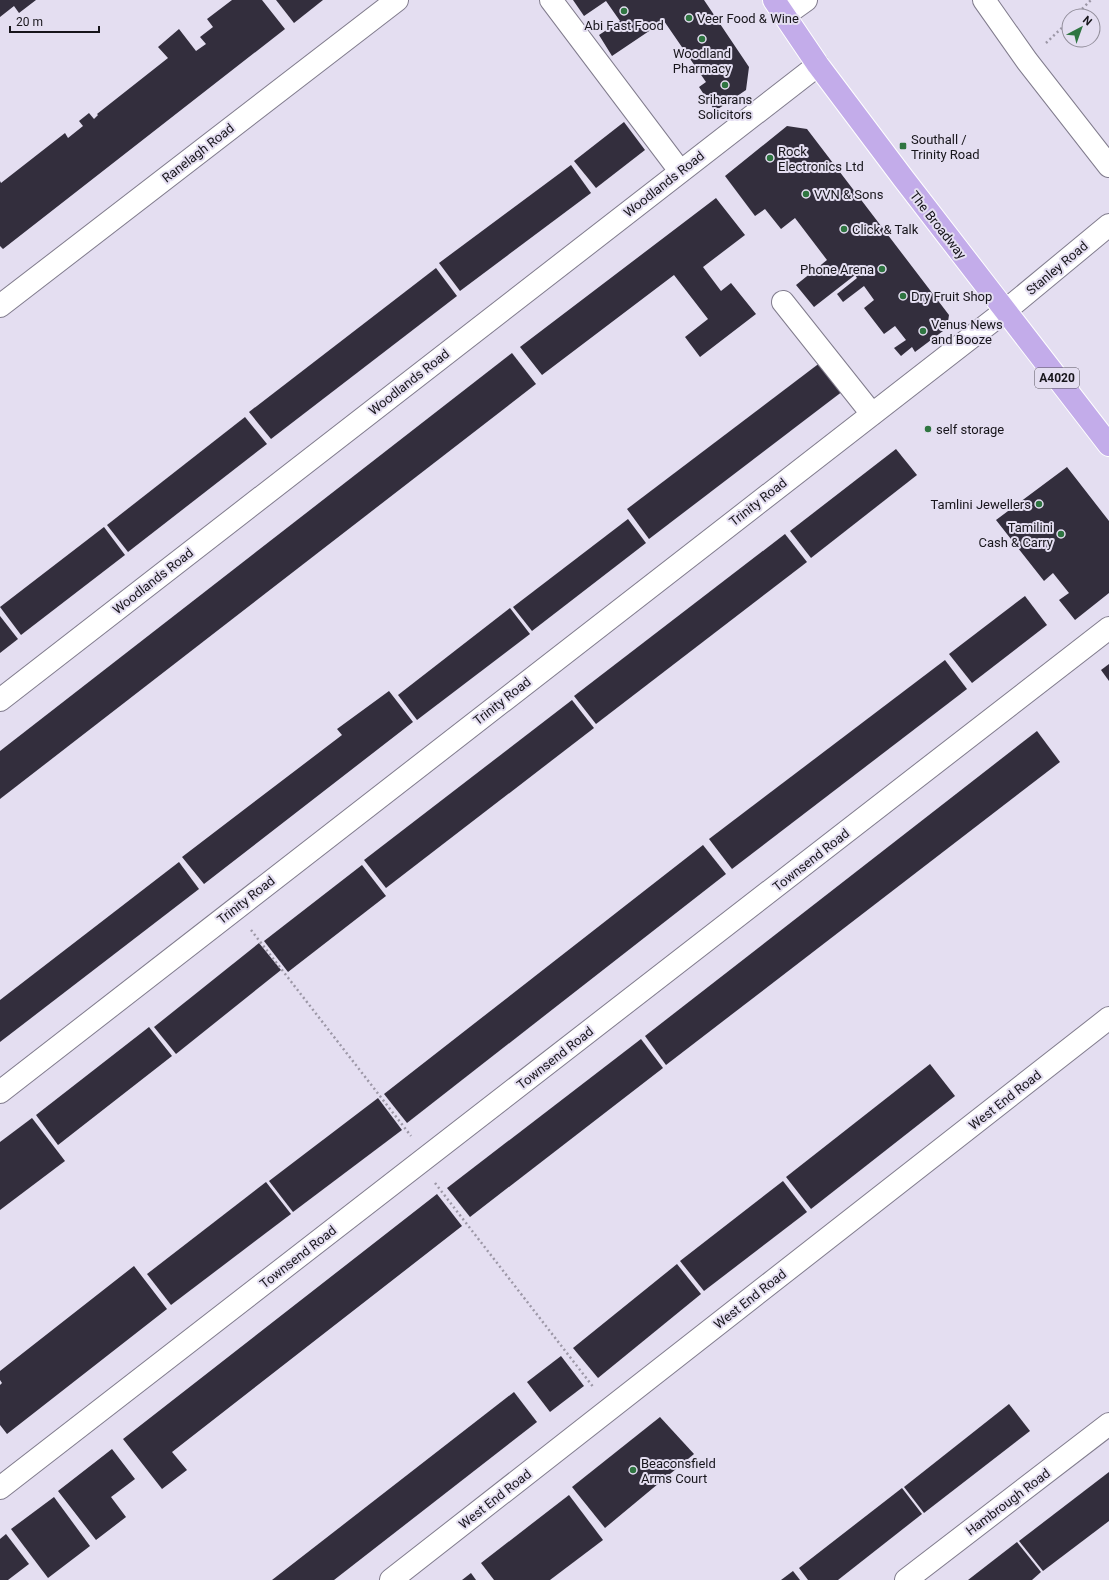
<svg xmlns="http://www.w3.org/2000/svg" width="1109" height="1580" viewBox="0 0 1109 1580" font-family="Roboto,sans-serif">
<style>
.building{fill:#332e3d}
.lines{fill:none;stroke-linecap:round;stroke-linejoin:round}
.minor-casing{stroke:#817c8d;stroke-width:24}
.major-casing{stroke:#fff;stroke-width:24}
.path{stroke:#9c97a6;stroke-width:2.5;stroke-dasharray:2 3;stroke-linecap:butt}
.minor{stroke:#fff;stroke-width:22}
.major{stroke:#c3acea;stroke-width:22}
.poi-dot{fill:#2f7541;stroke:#e4def1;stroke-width:1.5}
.labels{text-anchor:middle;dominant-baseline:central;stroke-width:4;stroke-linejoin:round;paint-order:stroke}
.shield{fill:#e4def1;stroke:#54515b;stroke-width:1}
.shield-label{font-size:12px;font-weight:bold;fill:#17151b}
.poi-label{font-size:13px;fill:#17151b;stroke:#e4def1;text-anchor:start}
.street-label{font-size:13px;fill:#17151b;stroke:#e4def1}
</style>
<rect width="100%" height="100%" fill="#e4def1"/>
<g class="building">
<polygon points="0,0 36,0 19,13 14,6 0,17"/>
<polygon points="232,0 262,0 285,29 3,249 0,246 0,181 1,183 65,133 68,138 83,126 79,121 89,113 94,119 98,115 97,114 168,58 158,47 179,29 196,51 206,44 200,37 213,27 207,19"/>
<polygon points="276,0 323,0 294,23"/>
<polygon points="573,0 704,0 749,67 746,90 715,111 699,87 706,82 664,21 612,56 599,35 620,21 606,1 584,16"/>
<polygon points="624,122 645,150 596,188 574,161"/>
<polygon points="787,126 807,129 949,315 947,328 915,352 912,347 901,356 894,348 906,340 895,326 884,334 864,308 874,300 864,286 843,302 837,294 857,278 855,275 814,307 796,285 827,260 795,218 781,229 765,209 755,216 725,176"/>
<polygon points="571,165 591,193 460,291 439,263"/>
<polygon points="716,198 745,235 703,267 721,291 731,283 756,314 700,357 685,337 708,319 674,275 542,375 520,347"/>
<polygon points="436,268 457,296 271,439 249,412"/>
<polygon points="512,353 536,384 0,799 0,751"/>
<polygon points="821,362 843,391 649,539 627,509"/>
<polygon points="245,417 267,444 128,552 107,525"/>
<polygon points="896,449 917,475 811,558 790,531"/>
<polygon points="1067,467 1109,521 1109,593 1075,620 1059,600 1069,593 1053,573 1044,581 996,520"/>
<polygon points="628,519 646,543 532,631 513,607"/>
<polygon points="104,527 125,555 21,635 0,607"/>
<polygon points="785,534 807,562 596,724 574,696"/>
<polygon points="1025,596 1047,625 972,683 949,654"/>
<polygon points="510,608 530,634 417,720 398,695"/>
<polygon points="0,616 18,639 0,653"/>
<polygon points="945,660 967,689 732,869 709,839"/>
<polygon points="1109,664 1109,681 1101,670"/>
<polygon points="389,691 413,722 204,884 182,857 342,735 337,729"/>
<polygon points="572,700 594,728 386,888 364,860"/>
<polygon points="1037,731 1060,762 666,1065 645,1036"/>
<polygon points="703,845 726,874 407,1123 384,1094"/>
<polygon points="179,862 199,889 0,1042 0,1000"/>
<polygon points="362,865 386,896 288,972 264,941"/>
<polygon points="259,943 281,970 176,1054 154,1027"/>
<polygon points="149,1027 172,1056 58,1145 36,1115"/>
<polygon points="641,1039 663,1068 470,1217 447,1188"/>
<polygon points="930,1064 955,1096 811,1209 786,1177"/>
<polygon points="378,1098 402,1130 293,1212 269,1181"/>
<polygon points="32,1118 65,1161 0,1210 0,1142"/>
<polygon points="783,1181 807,1212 704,1291 680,1261"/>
<polygon points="266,1182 291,1214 171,1305 147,1274"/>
<polygon points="437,1194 462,1226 172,1452 187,1470 162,1489 123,1439"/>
<polygon points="677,1264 701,1294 598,1378 573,1348"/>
<polygon points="134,1266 167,1309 7,1434 0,1425 0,1385 2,1383 0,1380 0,1371"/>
<polygon points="561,1356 584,1386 550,1412 527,1382"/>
<polygon points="514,1392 537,1422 334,1580 272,1580"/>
<polygon points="1009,1404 1030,1431 924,1513 904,1487"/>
<polygon points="660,1417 694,1454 605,1528 572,1487"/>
<polygon points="112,1449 135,1479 111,1497 126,1517 96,1540 58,1491"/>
<polygon points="1109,1472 1109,1521 1043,1571 1019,1541"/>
<polygon points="902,1488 922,1514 838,1580 808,1580 799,1568"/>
<polygon points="569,1495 603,1540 550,1580 494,1580 481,1563"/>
<polygon points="54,1497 90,1546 48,1578 11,1529"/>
<polygon points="6,1534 29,1564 8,1580 0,1580 0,1539"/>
<polygon points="1017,1542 1041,1572 1032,1580 968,1580"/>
<polygon points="793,1571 800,1580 781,1580"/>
<polygon points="471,1573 476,1580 462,1580"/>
</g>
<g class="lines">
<g class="minor-casing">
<g id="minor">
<polyline points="551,0 680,171"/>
<polyline points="984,0 1027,61 1109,166"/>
<polyline points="785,15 806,0"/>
<polyline points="783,302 872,414"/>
<polyline points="0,306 397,0"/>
<polyline points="0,700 818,65"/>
<polyline points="0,1092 1005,311 1109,225"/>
<polyline points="0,1488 1109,628"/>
<polyline points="391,1580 1109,1018"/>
<polyline points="906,1580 1109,1424"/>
</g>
</g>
<g class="major-casing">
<polyline id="major" points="774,0 818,65 903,178 1109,445"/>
</g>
<g class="path">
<polyline points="1075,16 1091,0"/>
<polyline points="1046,43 1069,21"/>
<polyline points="251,930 411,1136"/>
<polyline points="435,1183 594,1388"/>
</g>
<use href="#minor" class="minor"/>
<use href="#major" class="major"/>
</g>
<g class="poi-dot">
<circle cx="624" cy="11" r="4"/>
<circle cx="689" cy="18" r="4"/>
<circle cx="702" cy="39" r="4"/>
<circle cx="725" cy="85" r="4"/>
<rect x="899" y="142" width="8" height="8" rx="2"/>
<circle cx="770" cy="158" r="4"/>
<circle cx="806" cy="194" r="4"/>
<circle cx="844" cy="229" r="4"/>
<circle cx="882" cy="269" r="4"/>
<circle cx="903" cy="296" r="4"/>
<circle cx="923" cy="331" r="4"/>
<circle cx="928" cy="429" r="4"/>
<circle cx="1039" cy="504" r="4"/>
<circle cx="1061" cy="534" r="4"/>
<circle cx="633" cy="1470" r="4"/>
</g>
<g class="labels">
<rect class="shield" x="1035" y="368" width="44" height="20" rx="3"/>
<g class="shield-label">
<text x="1057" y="378">A4020</text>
</g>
<g class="poi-label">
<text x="697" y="18">Veer Food &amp; Wine</text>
<text x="624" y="25" text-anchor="middle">Abi Fast Food</text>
<text x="702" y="53" text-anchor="middle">Woodland<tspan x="702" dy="15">Pharmacy</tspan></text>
<text x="725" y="99" text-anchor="middle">Sriharans<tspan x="725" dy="15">Solicitors</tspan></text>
<text x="911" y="139">Southall /<tspan x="911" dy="15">Trinity Road</tspan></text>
<text x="778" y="151">Rock<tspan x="778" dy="15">Electronics Ltd</tspan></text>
<text x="814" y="194">VVN &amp; Sons</text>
<text x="852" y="229">Click &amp; Talk</text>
<text x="874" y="269" text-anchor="end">Phone Arena</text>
<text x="911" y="296">Dry Fruit Shop</text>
<text x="931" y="324">Venus News<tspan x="931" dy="15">and Booze</tspan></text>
<text x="936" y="429">self storage</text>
<text x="1031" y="504" text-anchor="end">Tamlini Jewellers</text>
<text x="1053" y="527" text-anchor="end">Tamilini<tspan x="1053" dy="15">Cash &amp; Carry</tspan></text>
<text x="641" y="1463">Beaconsfield<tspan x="641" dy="15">Arms Court</tspan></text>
</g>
<g class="street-label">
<text transform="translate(198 153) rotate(-38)">Ranelagh Road</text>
<text transform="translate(664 184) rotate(-38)">Woodlands Road</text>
<text transform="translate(938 225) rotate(52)">The Broadway</text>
<text transform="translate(1057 268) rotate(-40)">Stanley Road</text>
<text transform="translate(409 382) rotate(-38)">Woodlands Road</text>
<text transform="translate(758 502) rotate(-38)">Trinity Road</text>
<text transform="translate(153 581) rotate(-38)">Woodlands Road</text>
<text transform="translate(502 701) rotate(-38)">Trinity Road</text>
<text transform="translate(811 860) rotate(-38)">Townsend Road</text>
<text transform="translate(246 900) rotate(-38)">Trinity Road</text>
<text transform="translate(555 1058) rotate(-38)">Townsend Road</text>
<text transform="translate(1005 1100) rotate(-38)">West End Road</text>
<text transform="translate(298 1257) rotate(-38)">Townsend Road</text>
<text transform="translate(750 1299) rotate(-38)">West End Road</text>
<text transform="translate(495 1499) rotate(-38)">West End Road</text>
<text transform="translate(1008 1502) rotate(-37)">Hambrough Road</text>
</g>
</g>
<g transform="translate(1081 28) rotate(41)"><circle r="19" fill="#e4def1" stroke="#928e9b"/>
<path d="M0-3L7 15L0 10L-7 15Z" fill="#2f7541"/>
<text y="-6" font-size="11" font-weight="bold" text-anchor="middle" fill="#17151b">N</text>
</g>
<path d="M10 26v6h89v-6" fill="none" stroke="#17151b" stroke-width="2"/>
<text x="16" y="26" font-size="12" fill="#17151b" stroke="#e4def1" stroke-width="3" paint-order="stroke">20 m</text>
</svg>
